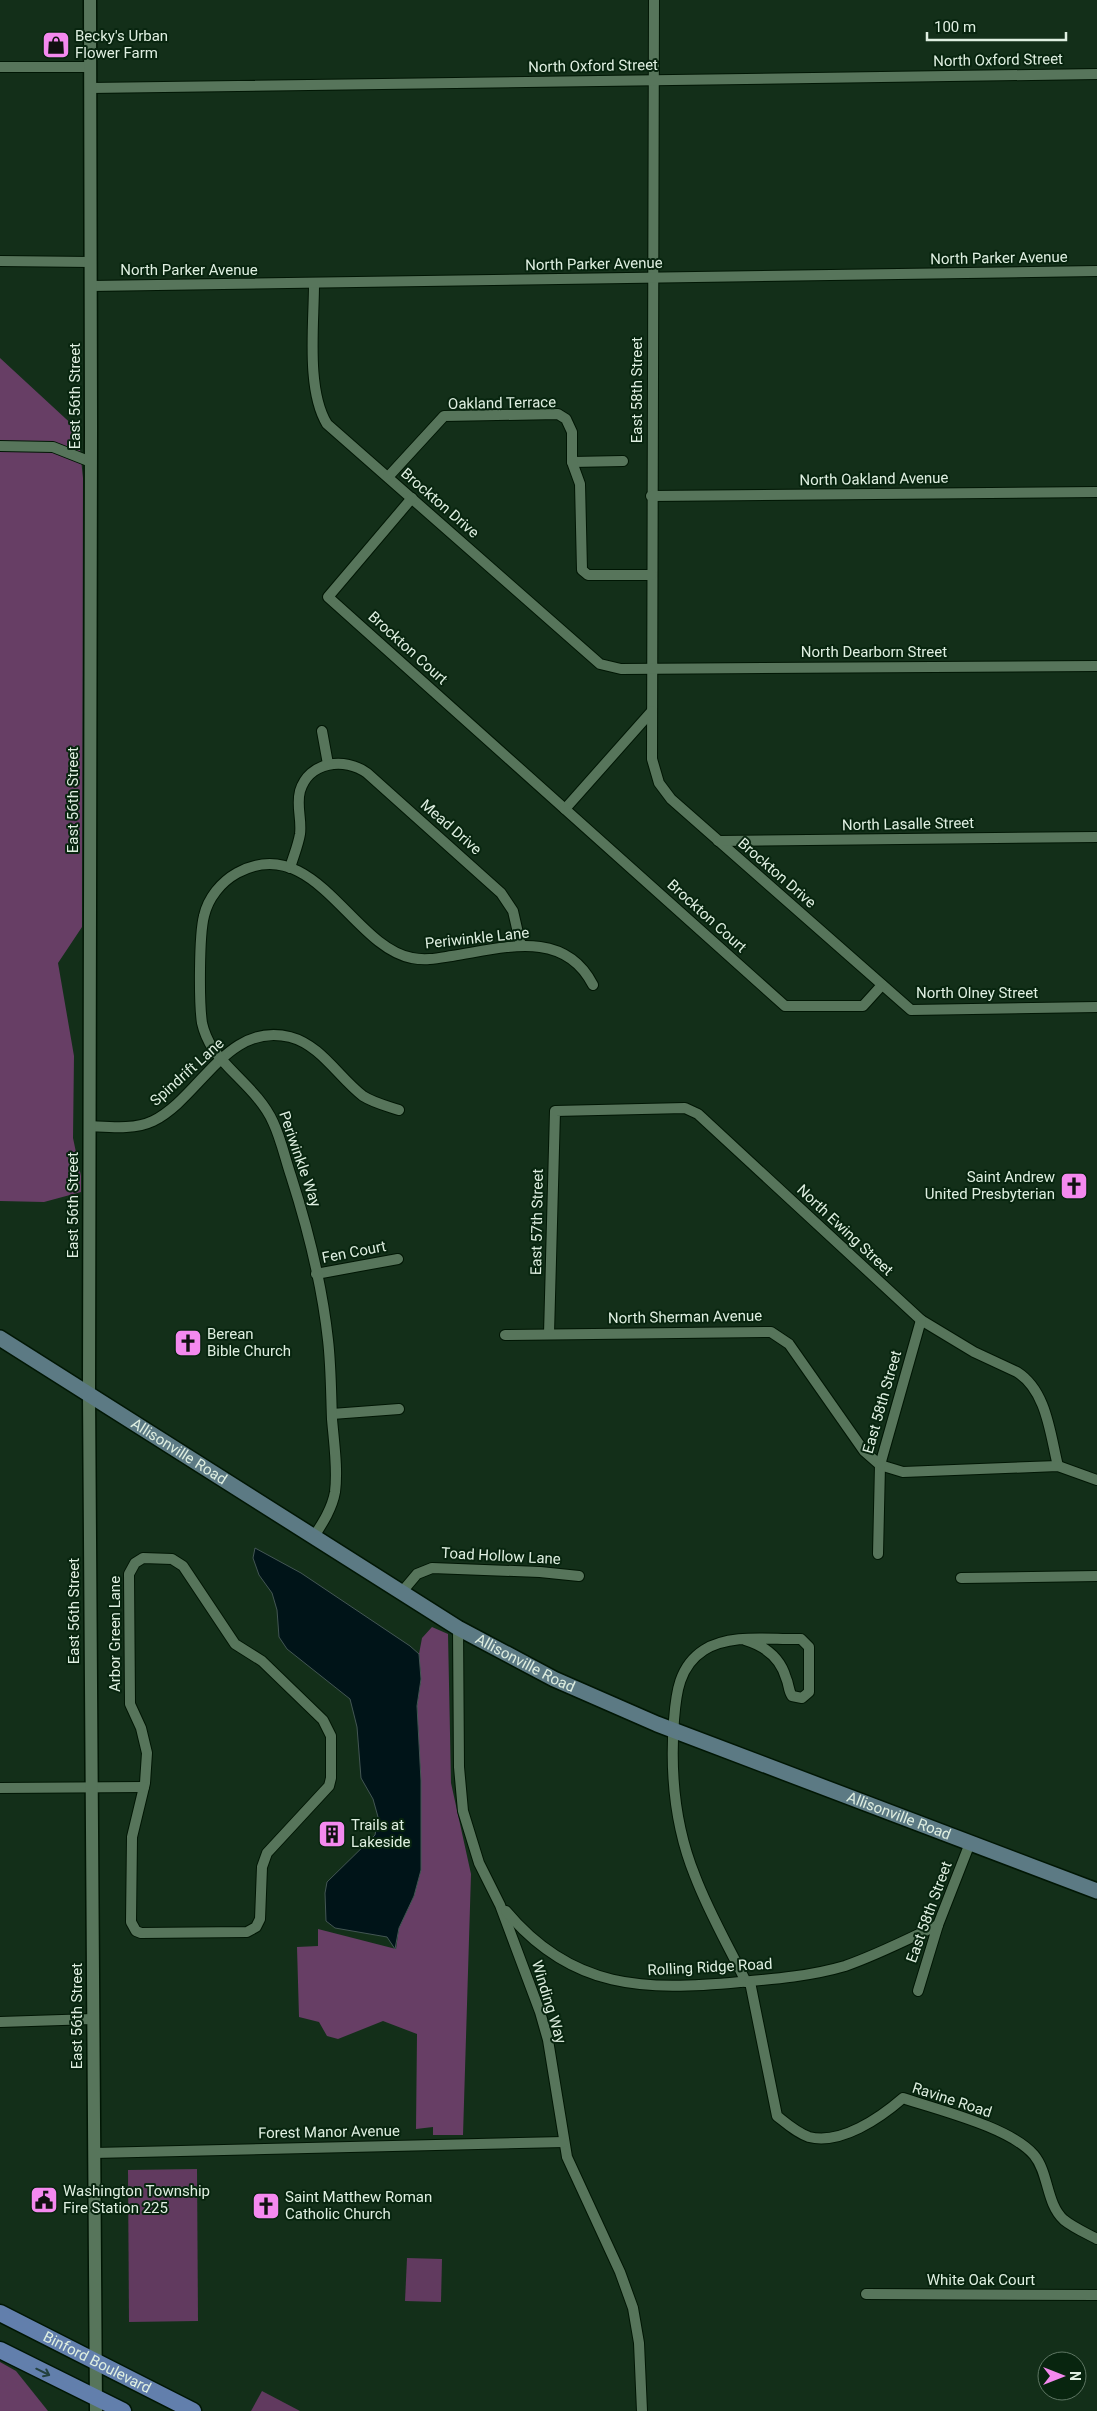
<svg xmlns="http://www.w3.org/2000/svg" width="1097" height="2411" viewBox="0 0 1097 2411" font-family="Roboto,sans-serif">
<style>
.green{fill:#613a5f}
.forest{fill:#673e65}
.water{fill:#001418;stroke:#435654}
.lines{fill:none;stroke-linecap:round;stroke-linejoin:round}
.minor-casing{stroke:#001604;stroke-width:12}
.tertiary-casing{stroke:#001604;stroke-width:15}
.secondary-casing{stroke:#001604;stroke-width:18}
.primary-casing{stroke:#001604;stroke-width:19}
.minor{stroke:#57755b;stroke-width:10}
.tertiary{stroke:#57755b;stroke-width:12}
.secondary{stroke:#5c7a84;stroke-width:15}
.primary{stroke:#627fac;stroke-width:16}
.oneway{stroke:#23403e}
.labels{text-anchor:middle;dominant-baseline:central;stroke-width:4;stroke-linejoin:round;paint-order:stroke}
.poi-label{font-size:15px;fill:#dfefe1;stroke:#08250f;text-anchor:start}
.street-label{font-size:15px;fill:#dfefe1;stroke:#08250f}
</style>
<rect width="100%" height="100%" fill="#132f19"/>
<g class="green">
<polygon points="197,2169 198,2321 129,2322 128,2170"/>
<polygon points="407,2258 442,2259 441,2302 405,2301"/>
<polygon points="262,2391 300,2411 251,2411"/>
</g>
<g class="forest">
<polygon points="0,358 78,430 83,478 82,927 58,963 74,1056 73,1138 81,1176 81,1192 44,1202 0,1201"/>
<polygon points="432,1627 448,1634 451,1783 471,1874 463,2135 433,2135 433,2127 416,2129 417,2034 383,2021 338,2039 327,2036 319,2022 299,2017 297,1947 318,1946 318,1929 396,1949 399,1928 414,1896 421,1870 421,1781 417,1706 421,1679 419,1654 422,1638"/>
<polygon points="0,2362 16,2371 48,2411 0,2411"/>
</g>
<polygon class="water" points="255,1548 301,1573 410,1646 419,1654 421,1679 417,1706 421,1781 421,1870 414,1896 399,1928 395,1949 387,1937 335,1928 326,1921 325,1893 327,1882 375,1835 378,1817 373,1799 361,1778 357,1727 350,1699 287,1649 279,1637 277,1610 272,1593 259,1575 253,1558"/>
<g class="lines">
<g class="minor-casing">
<g id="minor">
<polyline points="654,0 652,759 659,783 671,799 911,1010 1097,1007"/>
<polyline points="0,67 90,67"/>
<polyline points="90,88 1097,74"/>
<polyline points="0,261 91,262"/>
<path d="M 314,284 C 314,324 306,390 327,424 L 600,664 L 621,669 L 1097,666"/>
<polyline points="91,286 1097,271"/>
<polyline points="0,446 53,447 91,462"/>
<polyline points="572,462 623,461"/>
<polyline points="388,477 444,416 558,414 566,419 572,432 572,462 580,484 582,570 588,575 652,575"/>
<polyline points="651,496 1097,492"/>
<polyline points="412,498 328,597 785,1006 863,1006 882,985"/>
<polyline points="322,731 328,764"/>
<polyline points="565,809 652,711"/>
<polyline points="718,841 1097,837"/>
<path d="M 290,868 C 293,857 298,846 300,834 C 302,819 296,806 300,791 C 309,761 345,757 367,773 L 501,893 L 513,911 L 521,946"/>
<path d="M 89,1126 C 110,1127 134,1130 153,1121 C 200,1098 227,1021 290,1037 C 321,1045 339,1078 363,1096 C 374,1103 387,1106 399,1110"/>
<polyline points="316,1274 398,1259"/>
<path d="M 549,1334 L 555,1111 L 685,1108 L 698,1114 L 921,1320 L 974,1352 L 1017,1372 C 1047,1391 1050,1434 1058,1466"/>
<polyline points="505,1335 771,1332 789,1344 864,1451 880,1465 903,1472 1058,1466 1097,1480"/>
<polyline points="332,1414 399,1409"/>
<path d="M 313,1538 C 322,1524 332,1509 335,1492 C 338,1469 334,1443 332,1419 C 331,1393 331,1366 328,1340 C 322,1285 308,1229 291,1176 C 285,1158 281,1139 273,1122 C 260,1093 231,1074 213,1049 C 208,1041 204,1032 202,1023 C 199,1003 199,935 204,916 C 208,898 221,882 237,873 C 314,831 352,947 412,958 C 426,961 439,958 452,956 C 503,948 564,928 593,985"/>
<polyline points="878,1554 880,1465 921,1320"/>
<polygon points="143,1558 172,1559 183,1566 235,1644 262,1661 323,1720 331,1736 331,1778 329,1786 267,1853 262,1867 260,1919 256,1927 247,1932 141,1933 136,1931 131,1922 132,1837 145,1783 147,1753 141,1728 130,1704 129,1574 135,1563"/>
<polyline points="961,1578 1097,1576"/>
<polyline points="401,1593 417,1574 432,1568 540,1572 579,1576"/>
<polyline points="458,1628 459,1767 463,1811 479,1863 500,1905 540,2012 548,2040 567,2157 620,2272 633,2308 639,2343 642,2411"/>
<path d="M 745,1640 C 765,1646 780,1657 786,1678 C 789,1684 788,1690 792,1696 L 802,1698 L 809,1692 L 809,1647 L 801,1639 C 771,1640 731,1633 704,1650 C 679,1666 676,1693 674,1720 C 670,1773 675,1827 695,1876 C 709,1913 729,1947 746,1982"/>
<polyline points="0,1788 144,1787"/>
<path d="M 506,1911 C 572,1990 645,1991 740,1982 C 775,1979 811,1976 845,1966 C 877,1955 908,1939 938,1925"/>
<path d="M 750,1982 L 777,2116 C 787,2124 797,2133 809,2137 C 841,2145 880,2118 903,2098 C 938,2110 1010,2127 1034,2155 C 1049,2173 1046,2204 1064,2220 C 1074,2228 1086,2233 1097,2239"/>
<polyline points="918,1991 938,1925 970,1843"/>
<polyline points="0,2022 93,2019"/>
<polyline points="94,2153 564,2142"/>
<polyline points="866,2294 1097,2295"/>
</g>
</g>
<g class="tertiary-casing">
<polyline id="tertiary" points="90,0 91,428 89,1394 96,2411"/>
</g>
<g class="secondary-casing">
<g id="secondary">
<path id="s1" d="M 0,1338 L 458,1628 L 554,1679 L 657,1724 L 1097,1891"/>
</g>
</g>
<g class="primary-casing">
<g id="primary">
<path id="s2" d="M 0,2313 L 193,2411"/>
<polyline points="0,2350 123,2411"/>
</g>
</g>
<use href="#minor" class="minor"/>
<use href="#tertiary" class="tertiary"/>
<use href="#secondary" class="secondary"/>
<use href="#primary" class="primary"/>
</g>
<defs><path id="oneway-shaft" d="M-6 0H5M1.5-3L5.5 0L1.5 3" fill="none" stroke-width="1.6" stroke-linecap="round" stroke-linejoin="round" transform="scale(1.25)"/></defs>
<use class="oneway" href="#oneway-shaft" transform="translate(43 2372) rotate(26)"/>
<defs>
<g id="shop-square" transform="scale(1.4375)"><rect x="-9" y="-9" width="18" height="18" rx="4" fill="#f489ef" stroke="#08250f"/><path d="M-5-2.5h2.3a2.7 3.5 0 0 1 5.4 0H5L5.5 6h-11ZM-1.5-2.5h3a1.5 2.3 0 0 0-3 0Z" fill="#111"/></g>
<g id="church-square" transform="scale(1.4375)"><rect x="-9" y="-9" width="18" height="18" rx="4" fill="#f489ef" stroke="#08250f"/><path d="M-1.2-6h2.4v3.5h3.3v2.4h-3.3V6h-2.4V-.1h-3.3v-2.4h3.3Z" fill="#111"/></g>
<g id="building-square" transform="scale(1.4375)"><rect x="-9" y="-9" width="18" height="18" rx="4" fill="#f489ef" stroke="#08250f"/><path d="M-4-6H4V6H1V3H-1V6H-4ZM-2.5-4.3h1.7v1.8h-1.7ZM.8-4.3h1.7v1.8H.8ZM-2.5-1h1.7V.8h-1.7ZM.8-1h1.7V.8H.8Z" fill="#111"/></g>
<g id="civic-square" transform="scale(1.4375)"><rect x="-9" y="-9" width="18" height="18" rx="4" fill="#f489ef" stroke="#08250f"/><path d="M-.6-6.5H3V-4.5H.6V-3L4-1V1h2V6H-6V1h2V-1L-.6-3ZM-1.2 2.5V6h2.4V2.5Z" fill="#111"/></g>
</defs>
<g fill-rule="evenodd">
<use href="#shop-square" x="56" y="45"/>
<use href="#church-square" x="1074" y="1186"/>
<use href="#church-square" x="188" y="1343"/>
<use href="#building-square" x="332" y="1834"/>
<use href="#civic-square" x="44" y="2200"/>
<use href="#church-square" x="266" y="2206"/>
</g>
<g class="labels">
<g class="poi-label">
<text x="75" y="36">Becky's Urban<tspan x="75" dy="17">Flower Farm</tspan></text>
<text x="1055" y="1177" text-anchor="end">Saint Andrew<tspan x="1055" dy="17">United Presbyterian</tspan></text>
<text x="207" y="1334">Berean<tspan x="207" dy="17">Bible Church</tspan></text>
<text x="351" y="1825">Trails at<tspan x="351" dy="17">Lakeside</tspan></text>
<text x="63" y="2191">Washington Township<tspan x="63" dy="17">Fire Station 225</tspan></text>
<text x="285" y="2197">Saint Matthew Roman<tspan x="285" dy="17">Catholic Church</tspan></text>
</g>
<g class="street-label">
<text transform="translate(998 60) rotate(-1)">North Oxford Street</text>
<text transform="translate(593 66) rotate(-1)">North Oxford Street</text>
<text transform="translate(999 258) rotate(-1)">North Parker Avenue</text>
<text transform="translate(594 264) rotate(-1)">North Parker Avenue</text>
<text x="189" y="270">North Parker Avenue</text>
<text transform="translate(637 390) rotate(-90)">East 58th Street</text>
<text transform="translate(75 396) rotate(-90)">East 56th Street</text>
<text transform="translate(502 403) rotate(-1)">Oakland Terrace</text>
<text transform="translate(874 479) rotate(-1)">North Oakland Avenue</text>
<text transform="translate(440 503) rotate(41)">Brockton Drive</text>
<text transform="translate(408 648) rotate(42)">Brockton Court</text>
<text x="874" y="652">North Dearborn Street</text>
<text transform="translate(73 800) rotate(-90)">East 56th Street</text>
<text transform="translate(908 824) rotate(-1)">North Lasalle Street</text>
<text transform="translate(451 827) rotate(41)">Mead Drive</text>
<text transform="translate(777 873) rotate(41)">Brockton Drive</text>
<text transform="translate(707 916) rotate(42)">Brockton Court</text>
<text transform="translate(477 938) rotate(-6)">Periwinkle Lane</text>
<text x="977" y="993">North Olney Street</text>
<text transform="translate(187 1072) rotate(-42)">Spindrift Lane</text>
<text transform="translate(300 1159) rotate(71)">Periwinkle Way</text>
<text transform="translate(73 1205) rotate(-90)">East 56th Street</text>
<text transform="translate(537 1222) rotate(-89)">East 57th Street</text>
<text transform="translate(845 1230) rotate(43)">North Ewing Street</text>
<text transform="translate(354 1252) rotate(-11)">Fen Court</text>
<text transform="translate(685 1317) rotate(-1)">North Sherman Avenue</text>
<text transform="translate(882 1402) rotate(-74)">East 58th Street</text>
<text stroke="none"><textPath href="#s1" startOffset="212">Allisonville Road</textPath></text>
<text transform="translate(501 1556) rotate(3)">Toad Hollow Lane</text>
<text transform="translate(74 1611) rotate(-90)">East 56th Street</text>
<text transform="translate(115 1634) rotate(-90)">Arbor Green Lane</text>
<text stroke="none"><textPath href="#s1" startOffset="618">Allisonville Road</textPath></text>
<text stroke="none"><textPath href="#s1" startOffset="1022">Allisonville Road</textPath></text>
<text transform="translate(929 1912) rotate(-70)">East 58th Street</text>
<text transform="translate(710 1967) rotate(-3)">Rolling Ridge Road</text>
<text transform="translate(549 2002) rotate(73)">Winding Way</text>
<text transform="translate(77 2016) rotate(-90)">East 56th Street</text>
<text transform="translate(952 2100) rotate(18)">Ravine Road</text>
<text transform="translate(329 2132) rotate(-1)">Forest Manor Avenue</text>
<text x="981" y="2280">White Oak Court</text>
<text stroke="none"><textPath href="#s2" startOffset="109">Binford Boulevard</textPath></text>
</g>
</g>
<g transform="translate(1062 2376) rotate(90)"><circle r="24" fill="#08250f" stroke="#5e7663"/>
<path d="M0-4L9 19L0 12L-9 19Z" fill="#f489ef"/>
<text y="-8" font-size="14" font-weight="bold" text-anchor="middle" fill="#dfefe1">N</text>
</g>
<path d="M927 32v8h139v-8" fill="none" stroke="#dfefe1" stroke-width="2.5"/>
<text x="934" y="32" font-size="15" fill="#dfefe1" stroke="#08250f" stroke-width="4" paint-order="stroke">100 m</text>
</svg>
